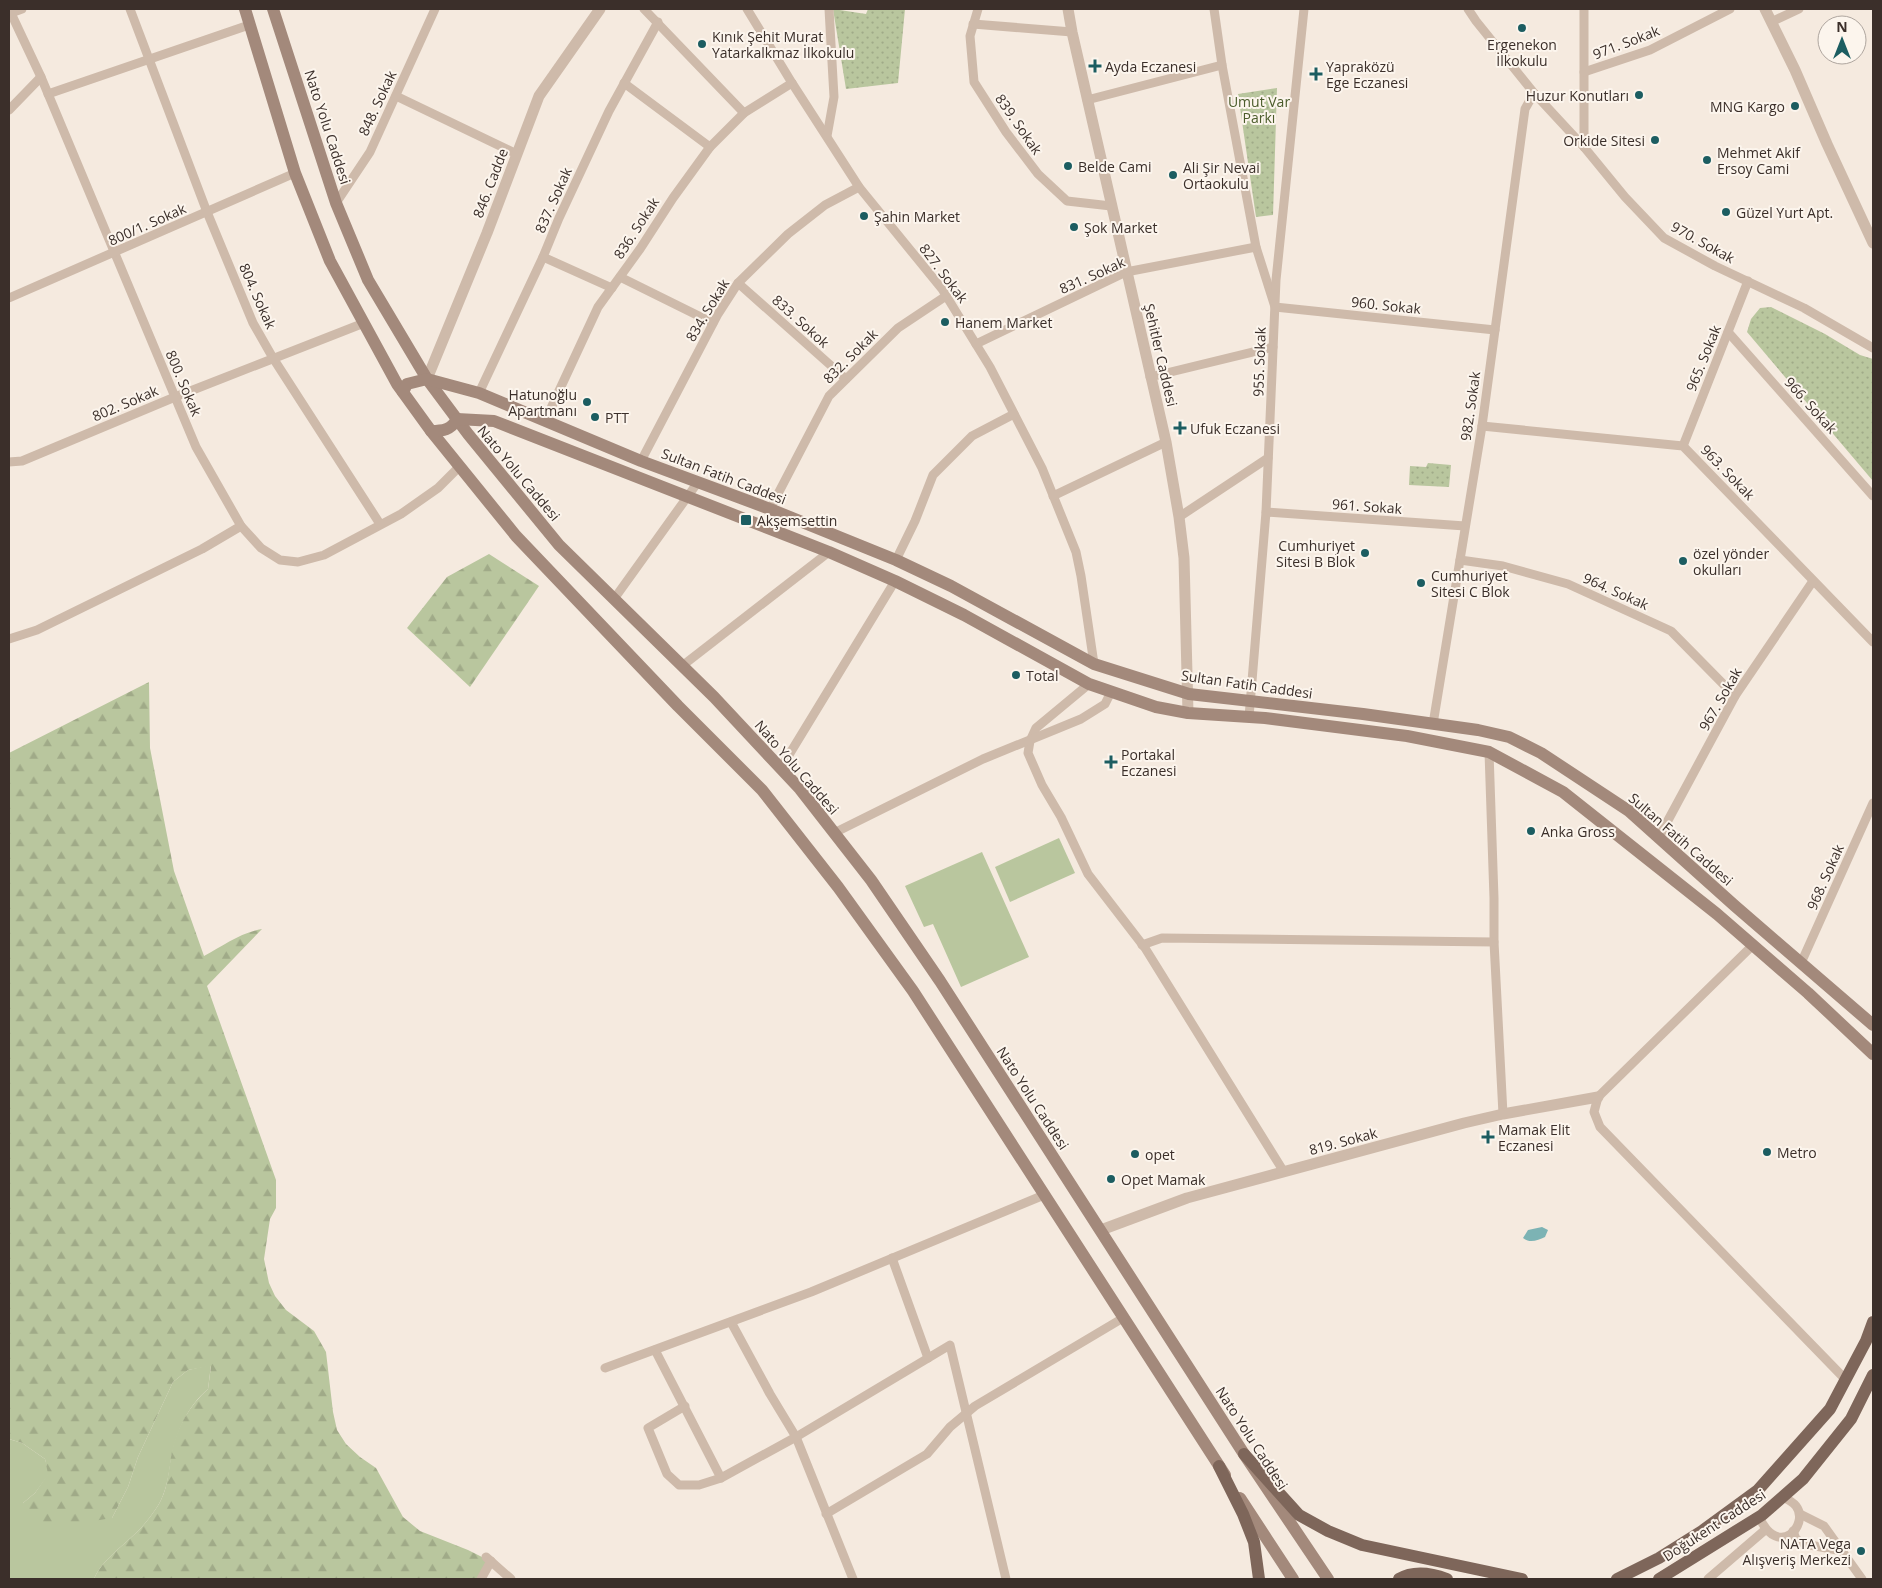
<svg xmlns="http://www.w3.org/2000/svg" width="1882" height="1588" viewBox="0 0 1882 1588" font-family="'Open Sans',sans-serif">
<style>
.grass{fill:#b9c69e}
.forest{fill:url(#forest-firs)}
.park{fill:url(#park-dots)}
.water{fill:#7cb3b4}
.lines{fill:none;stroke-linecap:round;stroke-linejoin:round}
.minor{stroke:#cebaaa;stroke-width:9}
.tertiary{stroke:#cebaaa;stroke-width:11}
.secondary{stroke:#a3897b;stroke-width:12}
.primary{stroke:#7e665a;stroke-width:12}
.poi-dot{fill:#1c5d61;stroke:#fcf5ed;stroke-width:2}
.labels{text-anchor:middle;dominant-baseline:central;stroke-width:4;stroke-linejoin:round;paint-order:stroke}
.poi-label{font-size:14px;fill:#3b2f2a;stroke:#fcf5ed;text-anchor:start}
.street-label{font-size:14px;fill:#3b2f2a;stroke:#fcf5ed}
.park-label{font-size:14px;fill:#4b5c2b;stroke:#fcf5ed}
</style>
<defs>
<pattern id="forest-firs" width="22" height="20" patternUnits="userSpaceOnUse" patternTransform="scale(1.25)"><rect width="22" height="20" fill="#b9c69e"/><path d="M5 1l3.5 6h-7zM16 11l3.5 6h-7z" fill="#a0aa88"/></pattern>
<pattern id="park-dots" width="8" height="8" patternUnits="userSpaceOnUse" patternTransform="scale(1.25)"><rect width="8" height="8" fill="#b9c69e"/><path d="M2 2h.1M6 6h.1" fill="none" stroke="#a0aa88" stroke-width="1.8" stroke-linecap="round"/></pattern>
</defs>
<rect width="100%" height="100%" fill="#f5eadf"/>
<g class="grass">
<polygon points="1059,838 1075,873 1010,902 995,867"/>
<polygon points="982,852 1029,957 961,987 933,924 924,927 905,886"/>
<path d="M 211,1365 L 208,1389 C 187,1407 176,1432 171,1459 C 169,1472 167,1488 161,1500 C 156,1510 146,1523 138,1531 C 123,1546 102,1560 94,1579 L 9,1579 L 9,1439 L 22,1443 L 45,1459 L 49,1474 L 35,1493 L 23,1503 L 112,1518 L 128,1487 L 138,1457 L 173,1382 L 188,1370 Z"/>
</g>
<g class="forest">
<polygon points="489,554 539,586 470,687 407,628 447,577"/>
<path d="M 149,682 L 150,748 L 174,871 L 204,956 C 223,946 240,933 262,929 L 207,986 L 276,1180 L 276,1208 L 270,1219 L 264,1259 L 269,1283 L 275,1296 L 286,1310 L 314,1331 L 326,1352 L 333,1412 L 337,1430 L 346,1444 L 360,1457 L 376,1468 L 403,1517 L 420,1531 L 468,1550 L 490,1561 L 479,1579 L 94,1579 C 102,1560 123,1546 138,1531 C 146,1523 156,1510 161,1500 C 168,1486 169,1467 172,1451 C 177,1427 190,1405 208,1389 L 211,1366 L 188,1370 L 173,1382 L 138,1457 L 128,1487 L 112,1518 L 62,1526 L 33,1526 L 23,1503 L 35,1493 L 48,1474 L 45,1459 L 22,1443 L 9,1439 L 9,753 Z"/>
</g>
<g class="park">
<polygon points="833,9 866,14 868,9 905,9 898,83 846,89"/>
<polygon points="1277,88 1273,215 1256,217 1238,94"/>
<polygon points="1771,307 1825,334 1860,355 1873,359 1873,481 1747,332 1751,319 1760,308"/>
<polygon points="1428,463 1451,465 1449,487 1409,485 1410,466 1426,467"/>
</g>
<path class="water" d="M 1542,1227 L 1548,1230 L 1545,1237 C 1538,1240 1530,1244 1523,1238 L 1528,1230 Z"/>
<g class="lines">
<g class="minor">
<polyline points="9,9 41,77 196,447 241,526 261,548 280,560 298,562 324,555 401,514 438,488 460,466"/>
<polyline points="130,9 207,212 253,323 273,358 380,524"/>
<polyline points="644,9 744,113"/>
<polyline points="747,9 792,83 859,187 942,289 990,367 1042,468 1076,552 1081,576 1094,664"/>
<polyline points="978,9 970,36 974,82 1006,132 1038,174 1067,201 1111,206"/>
<polyline points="1214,9 1222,65 1256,247 1275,307 1495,330"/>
<polyline points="1468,9 1476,21 1534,93 1584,147 1625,197 1664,238 1715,266 1804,308 1873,348"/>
<polyline points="1584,9 1584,147"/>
<polyline points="11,13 22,9"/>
<polyline points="1771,22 1799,9"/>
<polyline points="973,24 1072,32"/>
<polyline points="1584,72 1650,50 1730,9"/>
<polyline points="624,83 710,147"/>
<polyline points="48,94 249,25"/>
<polyline points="396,96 517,154"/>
<polyline points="1087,100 1222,65"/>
<polyline points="9,110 41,77"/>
<polyline points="827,136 834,97 829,9"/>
<polyline points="336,203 370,152 435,9"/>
<polyline points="543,257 612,288"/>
<polyline points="620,277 713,323"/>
<polyline points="738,283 846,379"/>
<polyline points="9,298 295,173"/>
<polyline points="1728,332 1873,496"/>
<polyline points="976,344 1126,272 1256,247"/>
<polyline points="1150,377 1273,347"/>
<polyline points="479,393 543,257 559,218 609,111 658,22"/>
<polyline points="545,421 598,307 640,249 673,198 710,147 744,113 792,83"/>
<polyline points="1482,426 1683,446 1873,642"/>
<polyline points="1683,446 1748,281"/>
<polyline points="641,461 718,314 738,283 788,234 825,205 859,187"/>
<polyline points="9,462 22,461 175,397 364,323"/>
<polyline points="1053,496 1166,442"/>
<polyline points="770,509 829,396 898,328 946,296"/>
<polyline points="1266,512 1465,526"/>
<polyline points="1179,517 1268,458"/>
<polyline points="896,560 915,521 933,475 972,436 1014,414"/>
<polyline points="1460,560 1503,566 1568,584 1671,631 1735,696"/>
<polyline points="614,599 698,482"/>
<polyline points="9,639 37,630 202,549 241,526"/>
<polyline points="682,666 829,552"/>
<polyline points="1089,684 1036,728 1030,741 1028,753 1042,785 1061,817 1088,874 1145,948 1284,1172"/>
<polyline points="1249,717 1266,512 1276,280 1304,9"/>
<polyline points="1433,724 1482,426 1525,109 1534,93"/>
<polyline points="1489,752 1494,898 1494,942 1503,1114"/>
<polyline points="781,768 895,581"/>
<polyline points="834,833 983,759 1081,719 1105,704 1111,692"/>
<polyline points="1659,837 1735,696 1813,581"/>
<polyline points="1142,945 1162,938 1494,942"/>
<polyline points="1753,945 1598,1097 1594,1112 1600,1127 1846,1380"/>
<polyline points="1801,963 1873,803"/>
<polyline points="892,1258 928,1358"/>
<polyline points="731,1322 770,1394 796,1437 853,1579"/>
<polyline points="655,1350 721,1478"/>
<polyline points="605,1368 811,1292 1044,1195"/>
<polyline points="685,1406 648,1428 667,1474 679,1485 699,1485 721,1478 796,1437 950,1345 1006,1579"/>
<polyline points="826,1514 927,1454 950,1427 975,1406 1123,1318"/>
<polyline points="1800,1514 1824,1526 1862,1579"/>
<path d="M 1759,1517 C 1779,1560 1810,1524 1796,1506 C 1793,1502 1787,1499 1783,1497"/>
<polyline points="1793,1531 1796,1539 1804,1544 1843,1551"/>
<polyline points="486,1557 511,1579"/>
<polyline points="481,1579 491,1561"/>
<polyline points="1708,1579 1765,1530"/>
</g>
<g class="tertiary">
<polyline points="1068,9 1072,32 1166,442 1179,517 1184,558 1188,713"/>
<polyline points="1765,9 1795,70 1827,144 1873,243"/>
<polyline points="427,379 487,233 539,96 600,9"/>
<polyline points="1101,1230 1187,1198 1464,1123 1503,1114 1598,1097"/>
</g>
<g class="secondary">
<polyline points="245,9 295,173 330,261 397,384 431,431 516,536 678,706 762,790 838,887 913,991 1225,1475"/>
<polyline points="273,9 336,203 368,280 427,379 468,434 559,545 714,697 800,789 871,880 940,981 1244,1454 1328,1579"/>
<polyline points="403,392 407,384 427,379 479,393 641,461 770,509 896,560 951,586 1094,664 1189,694 1363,714 1478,730 1509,737 1541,753 1629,811 1735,906 1873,1025"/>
<path d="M 431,431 C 443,431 451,430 457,419 L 494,421 L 829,552 L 895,581 L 964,615 L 1089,684 L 1156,707 L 1188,713 L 1265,718 L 1407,736 L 1489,752 L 1563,792 L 1717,914 L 1808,993 L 1873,1054"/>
<polyline points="1240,1498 1293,1579"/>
</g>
<g class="primary">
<polyline points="1244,1454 1299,1515 1328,1531 1362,1545 1522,1579"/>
<polyline points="1219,1466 1243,1514 1254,1542 1259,1579"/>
<path d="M 1399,1579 C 1414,1570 1431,1573 1447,1579"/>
<polyline points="1617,1579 1659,1558 1702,1531 1758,1490 1830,1409 1866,1341 1873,1322"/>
<polyline points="1659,1579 1762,1515 1803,1479 1851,1419 1873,1375"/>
</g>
</g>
<g class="poi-dot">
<circle cx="1522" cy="28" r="5"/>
<circle cx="702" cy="44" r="5"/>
<path d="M1092.5 58.5h5v5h5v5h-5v5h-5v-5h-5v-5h5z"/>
<path d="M1313.5 66.5h5v5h5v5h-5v5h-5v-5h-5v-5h5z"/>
<circle cx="1639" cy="95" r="5"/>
<circle cx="1795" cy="106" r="5"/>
<circle cx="1655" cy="140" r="5"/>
<circle cx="1707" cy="160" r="5"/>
<circle cx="1068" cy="166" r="5"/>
<circle cx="1173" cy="175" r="5"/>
<circle cx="1726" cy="212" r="5"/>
<circle cx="864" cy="216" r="5"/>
<circle cx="1074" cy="227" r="5"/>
<circle cx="945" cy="322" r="5"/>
<circle cx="587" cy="402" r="5"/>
<circle cx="595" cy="417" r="5"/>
<path d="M1177.5 420.5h5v5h5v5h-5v5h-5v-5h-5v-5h5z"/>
<rect x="740" y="514" width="12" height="12" rx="2.5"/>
<circle cx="1365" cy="553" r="5"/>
<circle cx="1683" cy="561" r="5"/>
<circle cx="1421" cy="583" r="5"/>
<circle cx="1016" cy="675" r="5"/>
<path d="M1108.5 754.5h5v5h5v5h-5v5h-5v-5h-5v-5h5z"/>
<circle cx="1531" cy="831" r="5"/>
<path d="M1485.5 1129.5h5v5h5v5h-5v5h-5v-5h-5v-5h5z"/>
<circle cx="1767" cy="1152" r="5"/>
<circle cx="1135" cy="1154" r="5"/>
<circle cx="1111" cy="1179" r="5"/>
<circle cx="1861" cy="1551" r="5"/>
</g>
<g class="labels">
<g class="poi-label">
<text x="712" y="36">Kınık Şehit Murat<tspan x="712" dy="16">Yatarkalkmaz İlkokulu</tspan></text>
<text x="1522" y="44" text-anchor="middle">Ergenekon<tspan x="1522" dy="16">İlkokulu</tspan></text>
<text x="1105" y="66">Ayda Eczanesi</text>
<text x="1326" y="66">Yapraközü<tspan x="1326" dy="16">Ege Eczanesi</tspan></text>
<text x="1629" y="95" text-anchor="end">Huzur Konutları</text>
<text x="1785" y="106" text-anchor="end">MNG Kargo</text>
<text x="1645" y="140" text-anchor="end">Orkide Sitesi</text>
<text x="1717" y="152">Mehmet Akif<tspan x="1717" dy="16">Ersoy Cami</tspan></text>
<text x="1078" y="166">Belde Cami</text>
<text x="1183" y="167">Ali Şir Nevai<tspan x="1183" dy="16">Ortaokulu</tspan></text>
<text x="1736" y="212">Güzel Yurt Apt.</text>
<text x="874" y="216">Şahin Market</text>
<text x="1084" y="227">Şok Market</text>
<text x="955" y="322">Hanem Market</text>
<text x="577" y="394" text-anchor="end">Hatunoğlu<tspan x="577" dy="16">Apartmanı</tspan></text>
<text x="605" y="417">PTT</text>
<text x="1190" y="428">Ufuk Eczanesi</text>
<text x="757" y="520">Akşemsettin</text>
<text x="1355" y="545" text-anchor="end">Cumhuriyet<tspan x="1355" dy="16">Sitesi B Blok</tspan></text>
<text x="1693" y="553">özel yönder<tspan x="1693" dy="16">okulları</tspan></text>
<text x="1431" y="575">Cumhuriyet<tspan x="1431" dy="16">Sitesi C Blok</tspan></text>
<text x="1026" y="675">Total</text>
<text x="1121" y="754">Portakal<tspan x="1121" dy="16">Eczanesi</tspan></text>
<text x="1541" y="831">Anka Gross</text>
<text x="1498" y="1129">Mamak Elit<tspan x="1498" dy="16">Eczanesi</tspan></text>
<text x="1777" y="1152">Metro</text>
<text x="1145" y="1154">opet</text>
<text x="1121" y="1179">Opet Mamak</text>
<text x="1851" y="1543" text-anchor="end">NATA Vega<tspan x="1851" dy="16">Alışveriş Merkezi</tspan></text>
</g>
<g class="street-label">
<text transform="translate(1626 42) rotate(-21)">971. Sokak</text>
<text transform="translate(377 103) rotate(-65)">848. Sokak</text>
<text transform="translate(1019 124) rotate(55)">839. Sokak</text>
<text transform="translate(328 127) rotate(72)">Nato Yolu Caddesi</text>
<text transform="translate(490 183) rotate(-69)">846. Cadde</text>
<text transform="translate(553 200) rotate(-66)">837. Sokak</text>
<text transform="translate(147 224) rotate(-24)">800/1. Sokak</text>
<text transform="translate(636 228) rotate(-57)">836. Sokak</text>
<text transform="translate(1703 242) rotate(29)">970. Sokak</text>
<text transform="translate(944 273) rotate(53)">827. Sokak</text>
<text transform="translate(1092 275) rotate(-24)">831. Sokak</text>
<text transform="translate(258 296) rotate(66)">804. Sokak</text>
<text transform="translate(1386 305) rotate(6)">960. Sokak</text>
<text transform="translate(707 310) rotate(-59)">834. Sokak</text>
<text transform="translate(801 321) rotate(42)">833. Sokok</text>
<text transform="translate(1161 355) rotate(77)">Şehitler Caddesi</text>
<text transform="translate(850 356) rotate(-45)">832. Sokak</text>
<text transform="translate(1703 358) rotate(-68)">965. Sokak</text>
<text transform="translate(1259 362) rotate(-88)">955. Sokak</text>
<text transform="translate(184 383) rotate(67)">800. Sokak</text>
<text transform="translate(125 403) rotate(-23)">802. Sokak</text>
<text transform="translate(1811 405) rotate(48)">966. Sokak</text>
<text transform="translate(1470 406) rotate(-82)">982. Sokak</text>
<text transform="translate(1728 472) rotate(46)">963. Sokak</text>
<text transform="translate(519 473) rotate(50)">Nato Yolu Caddesi</text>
<text transform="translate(724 476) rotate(21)">Sultan Fatih Caddesi</text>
<text transform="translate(1367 506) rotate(4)">961. Sokak</text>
<text transform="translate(1616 591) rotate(24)">964. Sokak</text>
<text transform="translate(1247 684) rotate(8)">Sultan Fatih Caddesi</text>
<text transform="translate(1720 699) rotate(-60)">967. Sokak</text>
<text transform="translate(797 767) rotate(49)">Nato Yolu Caddesi</text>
<text transform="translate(1681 839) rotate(41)">Sultan Fatih Caddesi</text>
<text transform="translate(1825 877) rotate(-66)">968. Sokak</text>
<text transform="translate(1033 1098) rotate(57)">Nato Yolu Caddesi</text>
<text transform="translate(1343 1141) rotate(-15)">819. Sokak</text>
<text transform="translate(1252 1438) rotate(57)">Nato Yolu Caddesi</text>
<text transform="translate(1714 1525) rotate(-33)">Doğukent Caddesi</text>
</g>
<g class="park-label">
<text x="1259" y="101">Umut Var<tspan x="1259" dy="16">Parkı</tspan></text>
</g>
</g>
<rect width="1882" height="1588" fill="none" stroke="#3b2f2a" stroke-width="20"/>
<g transform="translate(1842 40)"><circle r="24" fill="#fcf5ed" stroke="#afa69f"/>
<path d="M0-4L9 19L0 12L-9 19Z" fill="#1c5d61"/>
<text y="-8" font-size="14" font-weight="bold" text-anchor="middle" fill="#3b2f2a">N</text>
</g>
</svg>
